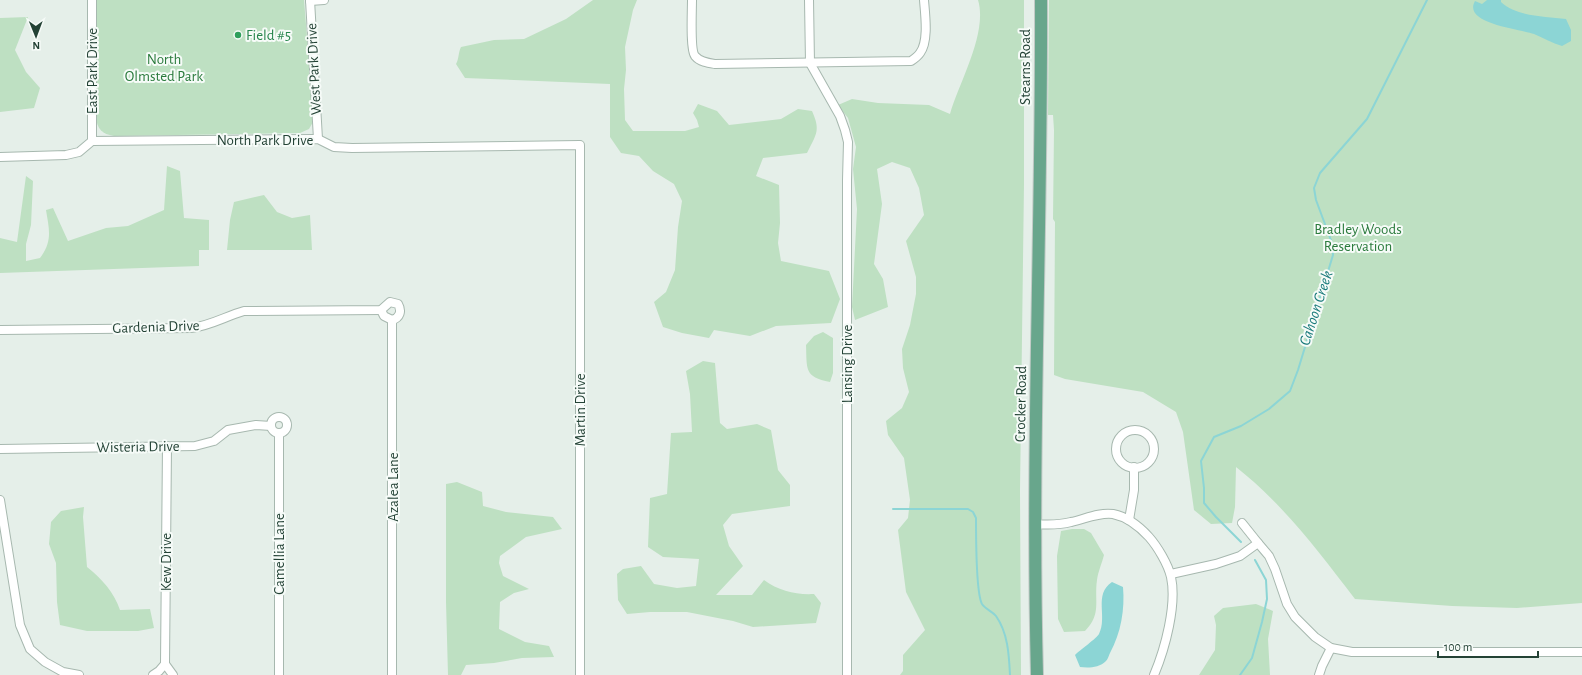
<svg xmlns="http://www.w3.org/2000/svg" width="1582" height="675" viewBox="0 0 1582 675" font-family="'Alegreya Sans',sans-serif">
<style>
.green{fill:#bee0c2}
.water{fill:#8cd5d5}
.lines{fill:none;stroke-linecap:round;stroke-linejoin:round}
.stream{stroke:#8cd5d5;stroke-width:2}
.minor-casing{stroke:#a7b8af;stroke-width:10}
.primary-casing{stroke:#c1cac6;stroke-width:14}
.minor{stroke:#fff;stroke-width:8}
.primary{stroke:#68a68c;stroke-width:12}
.leisure-dot{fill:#2e9e5b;stroke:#f6fbf8;stroke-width:1.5}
.labels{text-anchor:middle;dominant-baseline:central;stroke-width:4;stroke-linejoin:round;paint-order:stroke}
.leisure-label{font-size:15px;fill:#27864d;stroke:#f6fbf8;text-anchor:start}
.park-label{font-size:15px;fill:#2b7b3d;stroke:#f6fbf8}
.street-label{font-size:15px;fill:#234235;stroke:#f6fbf8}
.water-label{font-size:16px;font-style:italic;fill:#1a7b7b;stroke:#f6fbf8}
</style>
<rect width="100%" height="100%" fill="#e5efe9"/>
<g class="green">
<path d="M 97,0 L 304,0 L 313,112 L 313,122 L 309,129 L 300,133 L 114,136 C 102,134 97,129 96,117 Z"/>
<path d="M 593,0 L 637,0 L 633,10 L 625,47 L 626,70 L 624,89 L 625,120 L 633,131 L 685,131 L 699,127 L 697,120 L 693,113 L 698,104 L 717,111 L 729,125 L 781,119 L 798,109 L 812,111 C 821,131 816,134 807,153 L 763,158 L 756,176 L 779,185 L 780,223 L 778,243 L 781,261 L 829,271 L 840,299 L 831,323 L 776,326 L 750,336 L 714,330 L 709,338 L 682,333 L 663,327 L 654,302 L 666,292 L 675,270 L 678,227 L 682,201 L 674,184 L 653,171 L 639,156 L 621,153 L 610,137 L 610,84 L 465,78 L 456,64 C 459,59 458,53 461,47 L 494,40 L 524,39 L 566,19 Z"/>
<path d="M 978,0 L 1024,0 L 1024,184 L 1020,491 L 1021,675 L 900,675 L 903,671 L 903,655 L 925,630 L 906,592 L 898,530 L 908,518 L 910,500 L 904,458 L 888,435 L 886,421 L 902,408 L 909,392 L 903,368 L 902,349 L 910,325 L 916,294 L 916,277 L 906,241 L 924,215 L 919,188 L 910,168 L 892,162 L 877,169 L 882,204 L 874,264 L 883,279 L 888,307 L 855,320 L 852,307 L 857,209 L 853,169 L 856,147 L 848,118 L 838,105 L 852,99 L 878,103 L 929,105 L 950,114 C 959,82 988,33 978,0 Z"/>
<path d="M 1049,0 L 1582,0 L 1582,603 L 1517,608 L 1452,606 L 1355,599 C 1319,552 1283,504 1236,467 L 1235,507 L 1232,523 L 1211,524 L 1194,510 L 1183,432 L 1176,412 L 1143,392 L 1065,379 L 1054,375 L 1055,222 L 1053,219 L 1054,130 L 1053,115 L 1048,115 Z"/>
<polygon points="28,17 15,50 26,72 40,88 34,108 0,112 0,18"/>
<path d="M 167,166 L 180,171 L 184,218 L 209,220 L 209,250 L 199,250 L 199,266 L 0,273 L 0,238 L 17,242 L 26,176 L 33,181 L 31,225 L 26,244 L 26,261 L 40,258 C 53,241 49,229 46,210 L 53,208 L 68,241 L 106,228 L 128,226 L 164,210 Z"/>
<polygon points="264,195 277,212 292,218 310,215 312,250 227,250 230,220 234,202"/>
<path d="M 823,332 L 833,338 L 833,373 L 830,382 C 804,377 807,369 806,345 L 814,336 Z"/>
<path d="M 703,361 L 715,363 L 720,423 L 727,429 L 757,424 L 771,430 L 778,470 L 790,485 L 790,506 L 732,514 L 723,525 L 729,546 L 743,566 L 716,595 L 752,595 L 764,580 C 779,591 796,595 814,594 L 821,603 L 816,623 L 753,627 L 733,621 L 687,612 L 650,612 L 627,614 L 618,600 L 617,574 L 623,569 L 641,566 L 654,584 L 677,588 L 696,586 L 699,559 L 663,557 L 648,547 L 650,498 L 667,494 L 671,433 L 692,432 L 690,394 L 686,371 Z"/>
<polygon points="457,482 482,492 483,506 506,512 553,517 562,529 526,537 500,556 499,563 503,576 529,589 514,593 500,602 499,629 525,642 549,646 554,657 522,658 494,663 466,665 461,675 448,675 446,602 446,484"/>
<path d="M 84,507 L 83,517 L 87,567 C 102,579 114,592 120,610 L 150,609 L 154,628 L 138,631 L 87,631 L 60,625 L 57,602 L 56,563 L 49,544 L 51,522 L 61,511 Z"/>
<path d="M 1072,529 L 1084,529 L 1091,533 L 1104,555 C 1102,563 1098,572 1097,580 C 1094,601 1102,614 1085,631 L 1064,632 L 1058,619 L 1057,556 L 1061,531 Z"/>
<polygon points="1256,604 1273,611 1268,639 1270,675 1199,675 1215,650 1216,625 1214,616 1223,608"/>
</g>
<g class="water">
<path d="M 1487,0 L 1501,0 L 1501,2 C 1517,17 1545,16 1566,19 L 1571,30 L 1571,41 L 1562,46 C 1552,43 1544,38 1534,34 C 1520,29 1462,24 1475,1 L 1482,4 Z"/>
<path d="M 1112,582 L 1123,587 C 1125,609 1121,633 1110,653 C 1109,655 1108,659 1106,661 C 1099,668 1088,668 1080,667 L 1075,655 C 1080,650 1097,638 1099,634 C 1108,616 1093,595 1112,582 Z"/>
</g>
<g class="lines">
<g class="stream">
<path d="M 893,509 L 968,509 L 973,512 L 976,518 C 976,533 976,593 982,604 C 985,609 992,611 996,616 C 1008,633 1009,655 1010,675"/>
<polyline points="1241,542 1216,517 1204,503 1204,488 1201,461 1214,437 1241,426 1269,409 1290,391 1298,370 1333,255 1332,243 1316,200 1314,188 1320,173 1367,119 1427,0"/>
<polyline points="1240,675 1252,658 1262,622 1267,599 1266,580 1255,560"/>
</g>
<g class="minor-casing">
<g id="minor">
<polyline points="310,0 318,139"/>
<path d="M 692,0 C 692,10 690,50 695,56 C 700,62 708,63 715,64 L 911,61 C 914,59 918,56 920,53 C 929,41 925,14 924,0"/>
<polyline points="809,0 810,63 840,116 845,130 848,142 847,180 847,675"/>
<polyline points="310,1 324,0"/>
<polyline points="92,141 92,0"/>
<polyline points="0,157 66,155 79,152 92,141 318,139 334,147 352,148 580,145 580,675"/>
<polyline points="381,310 384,316 392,320"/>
<path d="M 0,330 L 191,328 C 210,326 226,316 244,311 L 381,310 L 390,302 L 398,304 C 402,311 400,318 392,320 L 392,675"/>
<circle cx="279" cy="425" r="8"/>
<circle cx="1135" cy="449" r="19"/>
<polyline points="167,446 165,664 173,675"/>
<polyline points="0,449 195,446 214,441 228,430 256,425 271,426"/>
<polyline points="0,500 20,625 30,649 45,662 63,672 79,675"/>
<polyline points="1129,520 1134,490 1134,467"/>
<polyline points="1242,523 1258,543"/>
<path d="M 1035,524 C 1048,525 1059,525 1071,522 C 1085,519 1099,512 1113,514 C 1128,517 1139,526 1149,537 C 1157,546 1168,564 1171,577 C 1177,605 1165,649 1154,675"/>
<polyline points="1171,574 1216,564 1240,556 1258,543 1269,556 1275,569 1287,604 1295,617 1315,637 1331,648 1352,652 1582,652"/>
<polyline points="153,675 159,671 165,664"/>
<polyline points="279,675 279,433"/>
<polyline points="1319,675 1322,666 1331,648"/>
</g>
</g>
<g class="primary-casing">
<path id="primary" d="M 1037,675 C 1031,450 1042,225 1041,0"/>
</g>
<use href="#minor" class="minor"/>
<use href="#primary" class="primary"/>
</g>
<circle class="leisure-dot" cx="238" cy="35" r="4"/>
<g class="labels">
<g class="leisure-label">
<text x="246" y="35">Field #5</text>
</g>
<g class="park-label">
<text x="164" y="59">North<tspan x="164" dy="17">Olmsted Park</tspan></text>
<text x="1358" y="229">Bradley Woods<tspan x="1358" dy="17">Reservation</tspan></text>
</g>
<g class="street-label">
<text transform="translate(1025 67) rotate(-90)">Stearns Road</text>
<text transform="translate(314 69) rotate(-93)">West Park Drive</text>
<text transform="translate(92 71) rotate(-90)">East Park Drive</text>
<text x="265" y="140">North Park Drive</text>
<text transform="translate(156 327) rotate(-2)">Gardenia Drive</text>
<text transform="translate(847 364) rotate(-90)">Lansing Drive</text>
<text transform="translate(1021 404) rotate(-89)">Crocker Road</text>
<text transform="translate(580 410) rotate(-90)">Martin Drive</text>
<text transform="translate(138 447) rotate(-1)">Wisteria Drive</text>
<text transform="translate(393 487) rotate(-90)">Azalea Lane</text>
<text transform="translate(279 554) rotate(-90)">Camellia Lane</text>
<text transform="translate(166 562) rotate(-90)">Kew Drive</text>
</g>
<g class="water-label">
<text transform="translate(1316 308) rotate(-72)">Cahoon Creek</text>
</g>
</g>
<g transform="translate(36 36) rotate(179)" stroke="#f6fbf8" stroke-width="3" paint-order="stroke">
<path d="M0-3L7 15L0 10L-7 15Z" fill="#234235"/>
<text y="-6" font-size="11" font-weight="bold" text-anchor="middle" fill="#234235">N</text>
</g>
<path d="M1438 651v6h100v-6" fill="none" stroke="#234235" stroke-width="2"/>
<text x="1444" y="651" font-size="12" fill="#234235" stroke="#f6fbf8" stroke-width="3" paint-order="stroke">100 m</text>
</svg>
